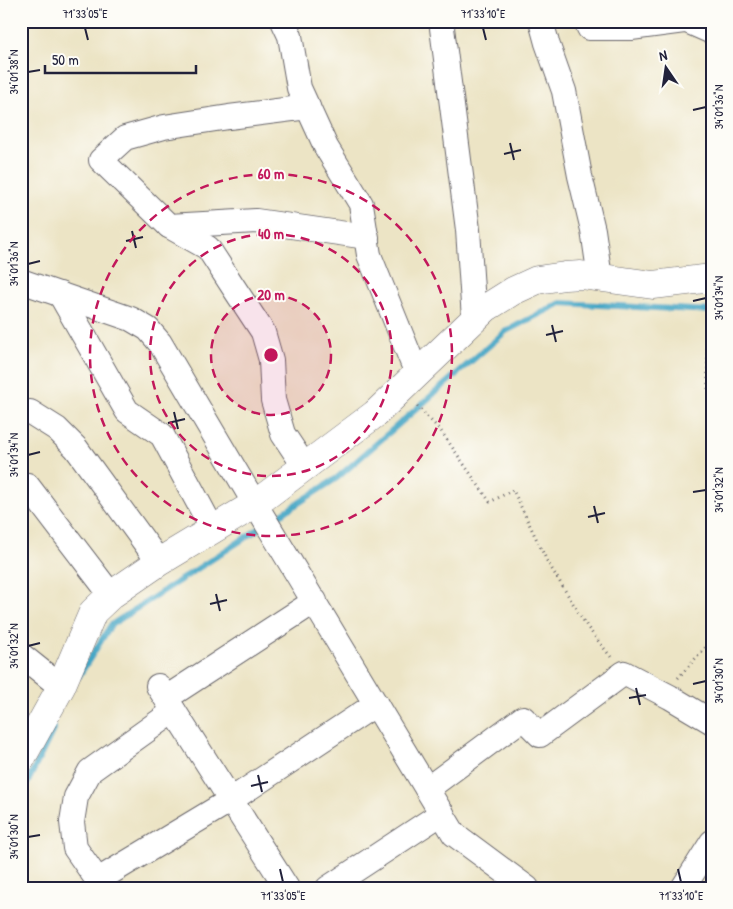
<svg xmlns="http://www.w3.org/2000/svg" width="733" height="909" viewBox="0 0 733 909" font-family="'Patrick Hand',sans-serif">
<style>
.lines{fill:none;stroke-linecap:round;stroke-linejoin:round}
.stream{stroke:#45a6c5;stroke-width:6}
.minor-casing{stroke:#69666b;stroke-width:26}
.tertiary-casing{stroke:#69666b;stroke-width:29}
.path{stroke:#69666b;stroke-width:3;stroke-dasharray:1 4;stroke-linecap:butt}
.minor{stroke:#fff;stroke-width:24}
.tertiary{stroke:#fff;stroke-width:28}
.ticks{fill:none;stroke:#22223b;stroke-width:2}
.ring{fill:none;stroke:#c2185b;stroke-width:2.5;stroke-dasharray:9 6}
.centre{fill:#c2185b;stroke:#fdfcf7;stroke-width:2.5}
.ring-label{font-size:15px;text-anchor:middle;font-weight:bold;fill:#c2185b;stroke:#fdfcf7;stroke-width:4;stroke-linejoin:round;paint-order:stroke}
.neatline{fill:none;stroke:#22223b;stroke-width:2}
.ticks-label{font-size:12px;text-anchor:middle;fill:#22223b}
</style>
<rect width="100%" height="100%" fill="#fdfcf7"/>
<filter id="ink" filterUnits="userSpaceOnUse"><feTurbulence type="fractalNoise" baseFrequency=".02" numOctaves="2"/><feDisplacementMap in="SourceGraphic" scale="10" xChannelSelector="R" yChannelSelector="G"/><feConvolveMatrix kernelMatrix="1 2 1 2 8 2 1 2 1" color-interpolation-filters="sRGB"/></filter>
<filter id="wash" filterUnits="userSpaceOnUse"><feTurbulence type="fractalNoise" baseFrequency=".0096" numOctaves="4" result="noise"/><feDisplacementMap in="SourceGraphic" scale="20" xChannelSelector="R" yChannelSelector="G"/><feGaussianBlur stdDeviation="1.12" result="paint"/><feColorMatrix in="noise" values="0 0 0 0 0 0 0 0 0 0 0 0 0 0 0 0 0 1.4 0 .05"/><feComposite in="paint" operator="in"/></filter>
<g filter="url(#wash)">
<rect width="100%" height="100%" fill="#ece4c5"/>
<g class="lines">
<g class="stream">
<polyline points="79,676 111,625 337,478 506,331 561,303 712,311"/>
<polyline points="21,796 54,728"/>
</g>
</g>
</g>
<g filter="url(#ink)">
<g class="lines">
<g class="minor-casing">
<g id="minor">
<polyline points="283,21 290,36 299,88 326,147 361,204 369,255 417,374"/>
<polyline points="443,21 442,28 468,230 474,319"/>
<polyline points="541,21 547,43 564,91 580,176 593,230 600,278"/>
<polyline points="586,21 589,28 631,28 684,21"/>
<polyline points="687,21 712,32"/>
<polyline points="169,226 256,221 367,237"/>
<polyline points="21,281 131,319 148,329 160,343 255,504 454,834 527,888"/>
<polyline points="60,294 127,411 162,435 213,530"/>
<polyline points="30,412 57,429 76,448 159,562"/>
<polyline points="305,467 283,434 273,400 271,360 263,332 234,288 208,248 169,226 101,160 125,138 164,127 229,117 308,107"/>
<polyline points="27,485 111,595"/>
<polyline points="21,655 61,687"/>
<polyline points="158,686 287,888"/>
<polyline points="166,698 315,601"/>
<polyline points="427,789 523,718 540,735 624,673 670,697 712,722"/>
<polyline points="98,880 231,800 376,704"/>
<polyline points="103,888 75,848 72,822 76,797 90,771 174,711"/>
<polyline points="328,888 442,813"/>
<polyline points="683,888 712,842"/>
</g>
</g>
<g class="tertiary-casing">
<polyline id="tertiary" points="21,759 61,687 93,612 111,595 159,562 255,504 375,414 486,308 513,291 537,280 565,276 581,275 653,285 712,278"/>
</g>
<g class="path">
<polyline points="712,337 707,338 708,390 712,399"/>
<polyline points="417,406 441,431 490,502 513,490 547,561 588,628 611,657"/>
<polyline points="678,678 712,640"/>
</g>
<use href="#minor" class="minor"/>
<use href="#tertiary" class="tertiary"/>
</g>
</g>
<path class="ticks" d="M 85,28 L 88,40M 483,28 L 486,40M 28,72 L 40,70M 693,110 L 706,107M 510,143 L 514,160M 504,154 L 521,150M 132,231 L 136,248M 126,241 L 143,237M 28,264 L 40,261M 693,301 L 706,298M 552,325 L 556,342M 546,335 L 563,331M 174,412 L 178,429M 168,423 L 185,419M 28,455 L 40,452M 693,492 L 706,490M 594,506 L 598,523M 588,517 L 605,513M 216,594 L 220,611M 210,604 L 227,600M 28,646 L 40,643M 693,684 L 706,681M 636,688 L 640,705M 629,698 L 646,695M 258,775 L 262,792M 251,786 L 268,782M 28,837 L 40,835M 280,869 L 283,882M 678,869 L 681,882"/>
<circle cx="271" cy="355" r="60" fill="#c2185b" fill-opacity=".12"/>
<g class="ring">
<circle cx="271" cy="355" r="60"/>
<circle cx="271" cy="355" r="121"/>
<circle cx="271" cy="355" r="181"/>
</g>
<circle cx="271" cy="355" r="8" class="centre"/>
<g class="ring-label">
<text x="271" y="179">60 m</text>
<text x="271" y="239">40 m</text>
<text x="271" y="300">20 m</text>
</g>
<rect width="733" height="909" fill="none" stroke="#fdfcf7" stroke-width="55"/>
<g transform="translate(666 68) rotate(347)" stroke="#fdfcf7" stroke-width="4" paint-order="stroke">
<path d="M0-4L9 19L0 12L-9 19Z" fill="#22223b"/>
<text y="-8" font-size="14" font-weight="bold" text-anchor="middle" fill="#22223b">N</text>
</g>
<path d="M45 65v8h151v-8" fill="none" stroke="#22223b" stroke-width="2.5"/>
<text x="52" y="65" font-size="15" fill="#22223b" stroke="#fdfcf7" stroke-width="4" paint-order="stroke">50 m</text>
<rect x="28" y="28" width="678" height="854" class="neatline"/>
<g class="ticks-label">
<text x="85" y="18">71°33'05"E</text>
<text x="483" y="18">71°33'10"E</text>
<text transform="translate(14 72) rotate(-90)" y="4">34°01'38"N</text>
<text transform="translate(719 107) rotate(-90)" y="4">34°01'36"N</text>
<text transform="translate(14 264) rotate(-90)" y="4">34°01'36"N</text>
<text transform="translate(719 298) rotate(-90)" y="4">34°01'34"N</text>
<text transform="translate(14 455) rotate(-90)" y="4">34°01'34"N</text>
<text transform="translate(719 490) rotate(-90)" y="4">34°01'32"N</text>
<text transform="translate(14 646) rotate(-90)" y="4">34°01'32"N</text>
<text transform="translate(719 681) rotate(-90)" y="4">34°01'30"N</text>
<text transform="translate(14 837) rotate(-90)" y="4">34°01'30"N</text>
<text x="283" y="900">71°33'05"E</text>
<text x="681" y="900">71°33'10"E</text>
</g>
</svg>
